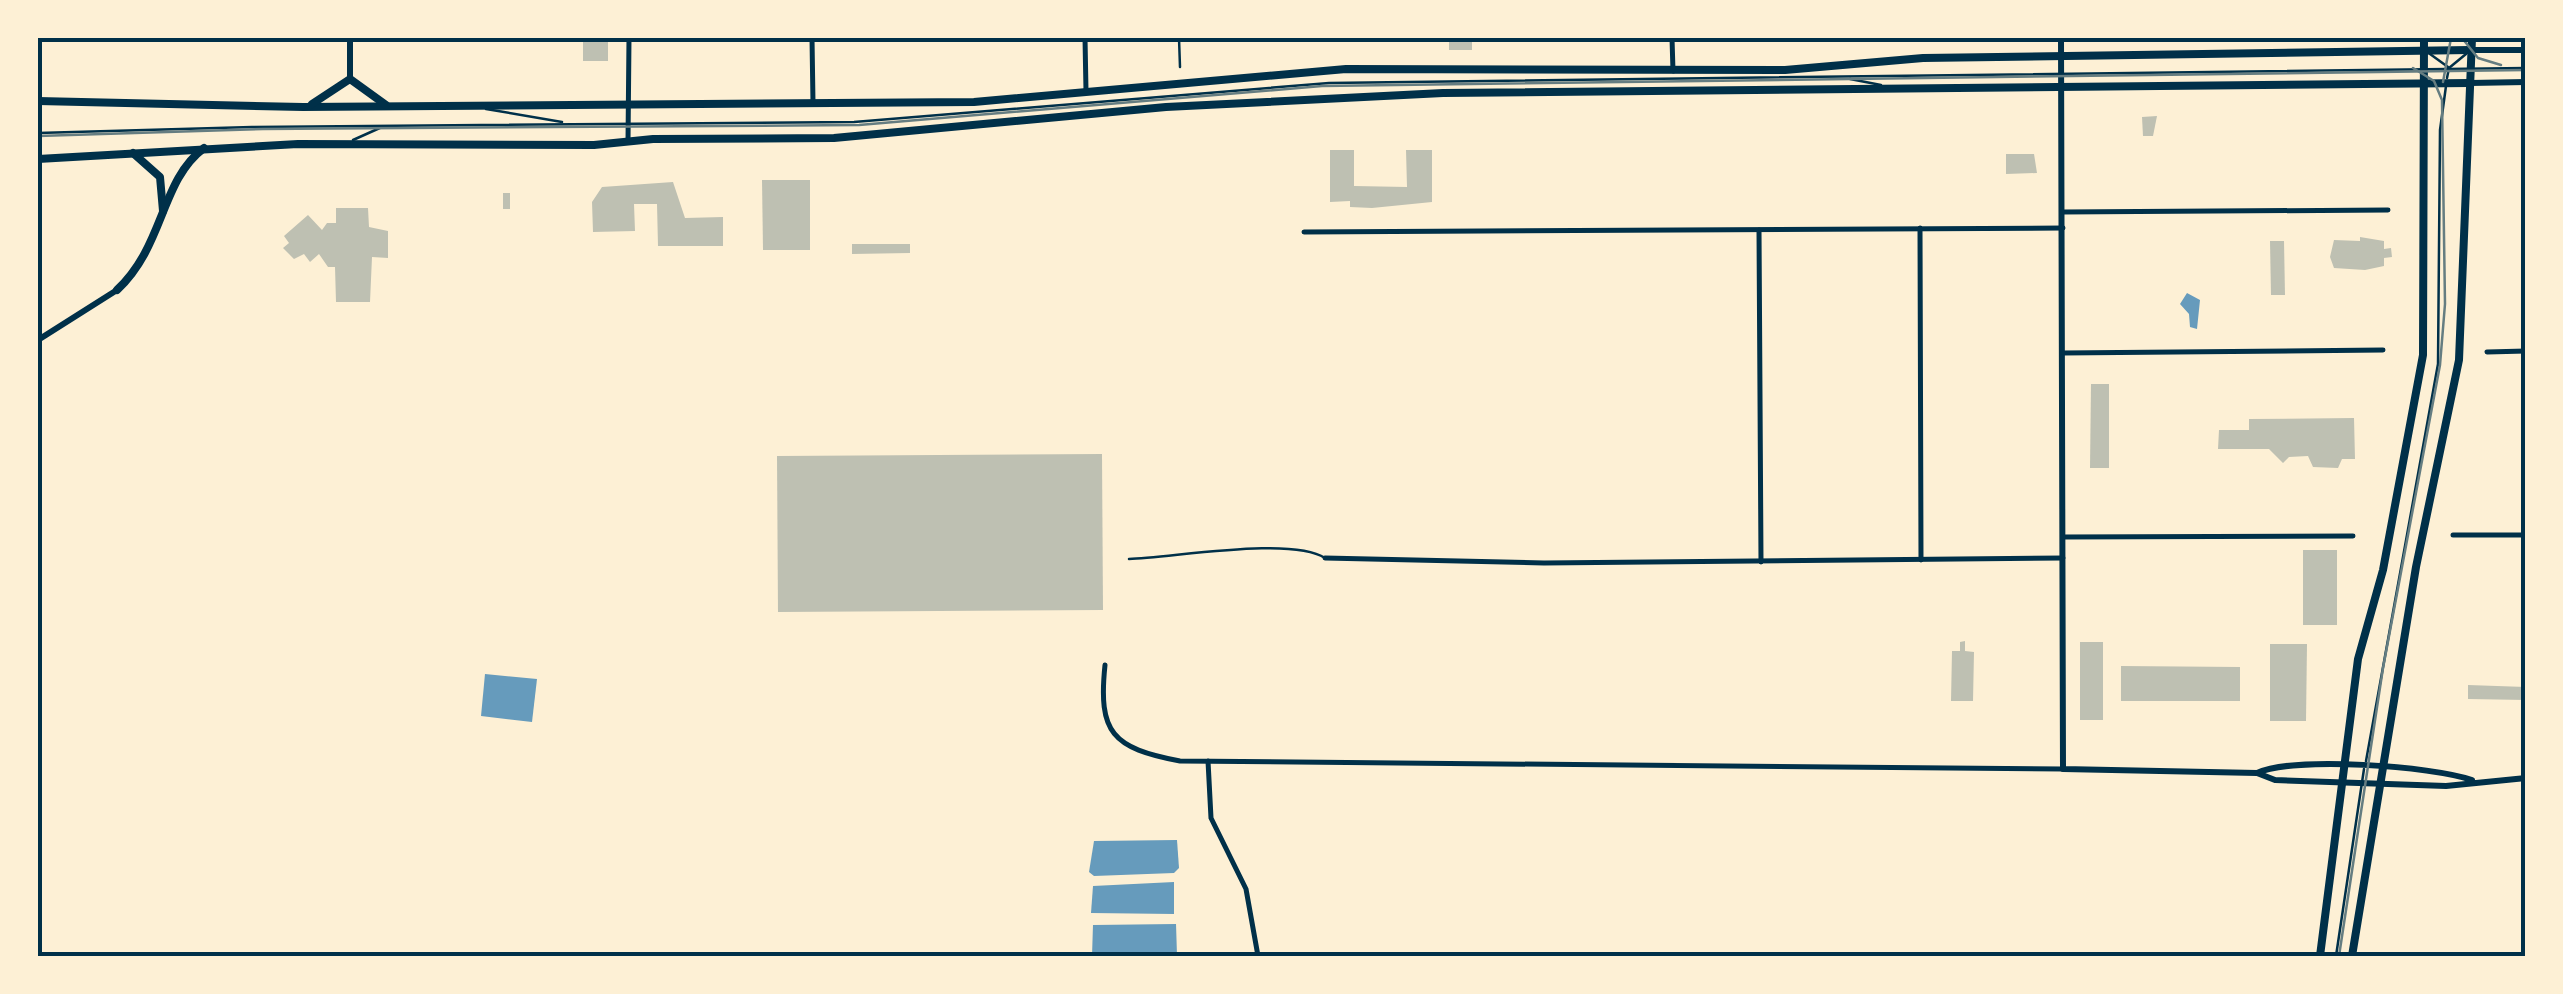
<svg xmlns="http://www.w3.org/2000/svg" width="2563" height="994" viewBox="0 0 2563 994" font-family="Montserrat,sans-serif">
  <style>
    .water { fill: #669bbc }
    .building { fill: #bec0b2 }
    .lines { fill: none; stroke-linecap: round; stroke-linejoin: round }
    .service { stroke: #003049; stroke-width: 2.5 }
    .minor { stroke: #003049; stroke-width: 5 }
    .tertiary { stroke: #003049; stroke-width: 6 }
    .secondary { stroke: #003049; stroke-width: 8 }
    .primary { stroke: #003049; stroke-width: 8 }
    .tram { stroke: #657d81; stroke-width: 2.5 }
    .neatline { fill: none; stroke: #003049; stroke-width: 4 }
  </style>
  <rect width="100%" height="100%" fill="#fdf0d5"/>
  <g class="water">
    <path d="M2187,293L2200,300L2197,329L2190,327L2189,314L2180,304Z"/>
    <path d="M485,674L537,679L532,722L481,716Z"/>
    <path d="M1177,840L1179,868L1174,873L1094,876L1089,872L1094,841Z"/>
    <path d="M1174,882V914L1091,913L1093,886Z"/>
    <path d="M1176,924L1177,956H1092L1093,925Z"/>
  </g>
  <g class="building">
    <rect x="583" y="38" width="25" height="23"/>
    <rect x="1449" y="38" width="23" height="12"/>
    <path d="M2157,116L2153,136H2143L2142,117Z"/>
    <path d="M1330,150H1354V186L1407,187L1406,150H1432V202L1372,208L1350,207V201L1330,202Z"/>
    <path d="M2006,154H2034L2037,173L2006,174Z"/>
    <path d="M762,180H810V250H763Z"/>
    <path d="M673,182L685,218L723,217V246H658L657,204H634L635,231L593,232L592,202L602,187Z"/>
    <rect x="503" y="193" width="7" height="16"/>
    <path d="M336,208H368L369,227L388,231V258L372,257L370,302H336L335,267H328L319,254L310,262L304,254L294,259L283,248L289,243L284,236L308,215L322,230L327,223H336Z"/>
    <path d="M2360,237L2384,241V249L2391,248L2392,257L2384,258V266L2365,270L2334,268L2330,257L2334,240L2360,241Z"/>
    <path d="M2270,241H2284L2285,295H2271Z"/>
    <path d="M852,244H910V253L852,254Z"/>
    <path d="M2091,384H2109V468H2090Z"/>
    <path d="M2354,418L2355,459H2342L2338,468L2313,467L2308,456L2289,457L2283,463L2269,449H2218L2219,430H2249V419Z"/>
    <path d="M1102,454L1103,610L778,612L777,456Z"/>
    <rect x="2303" y="550" width="34" height="75"/>
    <path d="M1965,641V651L1974,652L1973,701H1951L1952,651H1960V642Z"/>
    <rect x="2080" y="642" width="23" height="78"/>
    <path d="M2270,644H2307L2306,721H2270Z"/>
    <path d="M2121,666L2240,667V701H2121Z"/>
    <path d="M2468,685L2526,687V700L2468,699Z"/>
  </g>
  <g class="lines">
    <g class="service">
      <path d="M1179,38L1180,67"/>
      <path d="M2430,54L2448,67"/>
      <path d="M2447,78L2449,68L2466,54"/>
      <path d="M1850,79L1881,85"/>
      <path d="M486,109L562,122"/>
      <path d="M38,133L252,127L854,122L1329,83L2526,68"/>
      <path d="M353,140L382,127"/>
      <path d="M1129,559C1172,558 1291,536 1325,558"/>
      <path d="M2366,761L2438,364L2440,130L2446,86"/>
      <path d="M2336,956L2364,769"/>
    </g>
    <g class="minor">
      <path d="M812,38L813,103"/>
      <path d="M1085,38L1086,91"/>
      <path d="M1672,38L1673,71"/>
      <path d="M628,142L629,38"/>
      <path d="M2063,212L2388,210"/>
      <path d="M1920,228L1921,560"/>
      <path d="M1759,230L1761,562"/>
      <path d="M1304,232L2063,228"/>
      <path d="M2487,352L2526,351"/>
      <path d="M2063,353L2383,350"/>
      <path d="M2453,535H2526"/>
      <path d="M2063,537L2353,536"/>
      <path d="M1325,558L1544,563L2063,558"/>
      <path d="M1105,665C1098,733 1112,748 1180,761L2063,769"/>
      <path d="M1208,761L1211,818L1246,889L1258,956"/>
    </g>
    <g class="tertiary">
      <path d="M350,38V79"/>
      <path d="M2061,38L2063,769L2257,773C2295,756 2431,766 2472,780"/>
      <path d="M2470,50H2526"/>
      <path d="M2470,83L2526,82"/>
      <path d="M38,340L117,290"/>
      <path d="M2257,773L2275,780L2446,786L2526,778"/>
    </g>
    <g class="secondary">
      <path d="M38,101L303,107L974,102L1346,69L1785,70L1923,58L2470,50"/>
      <path d="M312,104L350,79L386,105"/>
      <path d="M133,153L160,177L163,211"/>
      <path d="M38,159L298,144L594,145L653,139L834,138L1166,107L1443,93L2470,83"/>
      <path d="M117,290C165,245 160,181 204,148"/>
    </g>
    <g class="primary">
      <path d="M2320,956L2358,659L2383,570L2423,355L2424,38"/>
      <path d="M2352,956L2416,567L2459,360L2472,38"/>
    </g>
    <g class="tram">
      <path d="M2462,38L2478,58L2501,65"/>
      <path d="M2443,82L2451,38"/>
      <path d="M38,136L263,129L859,125L1322,86L2526,70"/>
      <path d="M2339,956L2383,668L2440,365L2445,304L2442,100L2434,81L2413,68"/>
    </g>
  </g>
  <rect width="2563" height="994" fill="none" stroke="#fdf0d5" stroke-width="80"/>
  <rect x="40" y="40" width="2483" height="914" class="neatline"/>
</svg>
